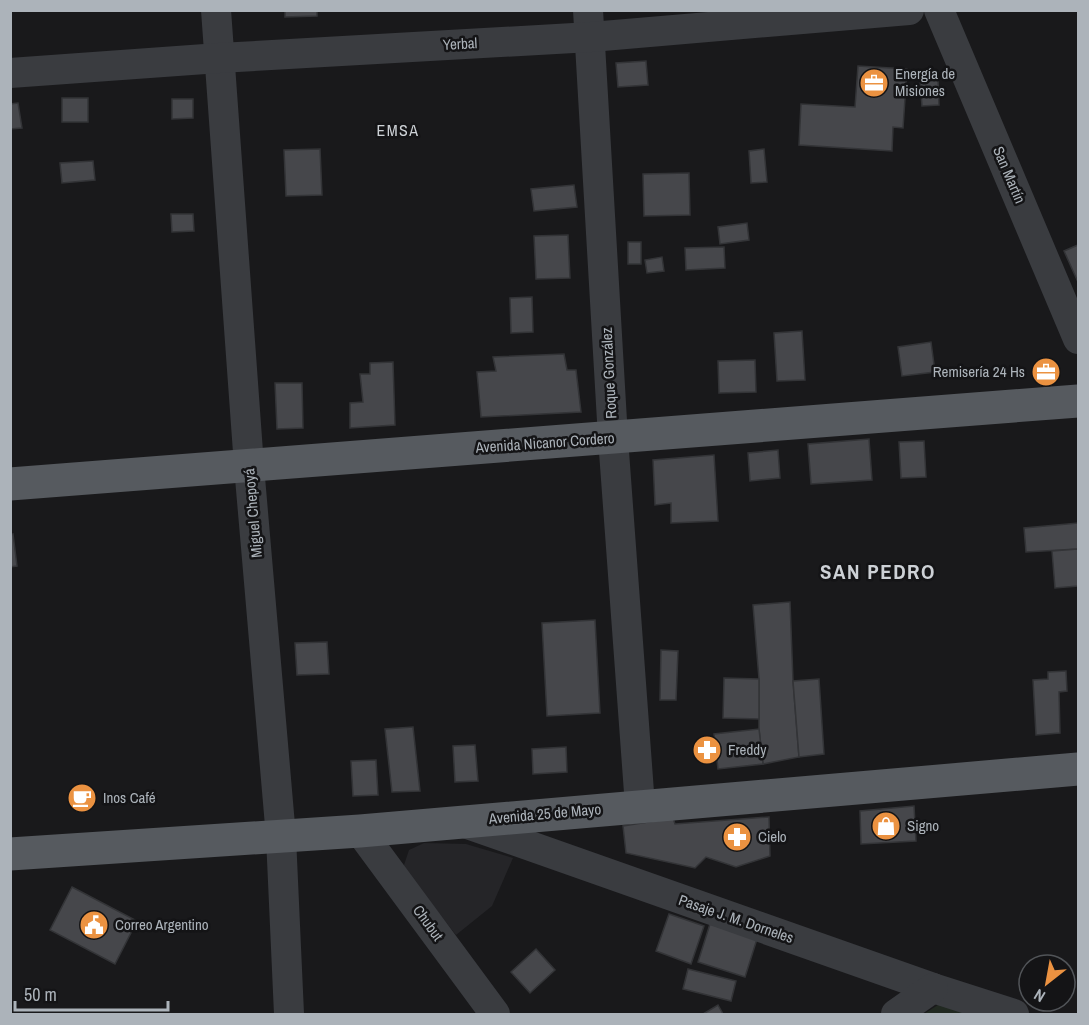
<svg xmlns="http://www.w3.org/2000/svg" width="1089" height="1025" viewBox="0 0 1089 1025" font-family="'Archivo Narrow',sans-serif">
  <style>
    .built { fill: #252528 }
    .green { fill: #212921 }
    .building { fill: #46474b; stroke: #333437; stroke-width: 1.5 }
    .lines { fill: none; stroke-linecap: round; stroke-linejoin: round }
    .minor { stroke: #3a3c40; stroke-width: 30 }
    .major { stroke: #565a5f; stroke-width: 33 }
    .labels { text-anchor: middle; stroke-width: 5; stroke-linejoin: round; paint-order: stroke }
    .street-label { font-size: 15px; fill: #acb3ba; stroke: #141416 }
    .poi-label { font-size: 15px; fill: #acb3ba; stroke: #141416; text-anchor: start }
    .neighbourhood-label { font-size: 16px; letter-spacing: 1.5px; fill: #cdd1d6; stroke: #141416 }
    .district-label { font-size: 21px; font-weight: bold; letter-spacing: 1.5px; fill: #cdd1d6; stroke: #141416 }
  </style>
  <rect width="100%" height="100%" fill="#19191b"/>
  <path class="built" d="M424,843L466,844L513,858L492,906L456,935L403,868L409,850Z"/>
  <path class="green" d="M941,1003L976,1014H924Z"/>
  <g class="building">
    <path d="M285,10H317V16L285,17Z"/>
    <path d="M646,61L648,85L618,87L616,63Z"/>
    <path d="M858,66L907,69L903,128L893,127L892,151L799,145L801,104L855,107Z"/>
    <path d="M938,80L939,105L922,106L920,81Z"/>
    <rect x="62" y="98" width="26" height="24"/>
    <path d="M172,99H193V118L172,119Z"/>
    <path d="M18,103L22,128L10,129V104Z"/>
    <path d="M320,149L322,195L286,196L284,150Z"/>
    <path d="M764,149L767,182L751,183L749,151Z"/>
    <path d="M93,161L95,180L62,183L60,163Z"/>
    <path d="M689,173L690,215L644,216L643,174Z"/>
    <path d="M574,185L577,207L534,211L531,189Z"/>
    <path d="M171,214H193L194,231L172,232Z"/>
    <path d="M747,223L749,240L720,244L718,227Z"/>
    <path d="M568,235L570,278L536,279L534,236Z"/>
    <rect x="628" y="242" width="13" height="22"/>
    <path d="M1078,245V282L1064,251Z"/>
    <path d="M724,247L725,268L686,270L685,248Z"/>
    <path d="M662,257L664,271L647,273L645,260Z"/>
    <path d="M532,297L533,332L511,333L510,298Z"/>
    <path d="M802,331L805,380L777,381L774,333Z"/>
    <path d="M931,342L935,372L902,376L898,347Z"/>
    <path d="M564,354L567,370H576L581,412L481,417L477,372L496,371L493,357Z"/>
    <path d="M755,360L756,392L719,393L718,361Z"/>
    <path d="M393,362L395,425L350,428V403L363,402L360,374H370V363Z"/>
    <path d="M275,383H302L303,428L277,429Z"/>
    <path d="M869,439L872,480L811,484L808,444Z"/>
    <path d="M924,441L926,477L901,478L899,442Z"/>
    <path d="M778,450L780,478L750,481L748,453Z"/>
    <path d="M714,455L718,521L671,523V503L655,505L653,460Z"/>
    <path d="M1078,523V549L1026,552L1024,528Z"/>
    <path d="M13,534L17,566L10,567V535Z"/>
    <path d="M1078,549V586L1055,588L1052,551Z"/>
    <path d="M790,602L793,681L799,757L763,764L759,729V679L753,605Z"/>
    <path d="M595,620L600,713L547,716L542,623Z"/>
    <path d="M327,642L329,674L297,675L295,643Z"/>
    <path d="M661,650L678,651L676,700H660Z"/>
    <path d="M1066,671L1067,691L1059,692L1060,733L1036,735L1033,680L1048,679V672Z"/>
    <path d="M724,678L759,679V719L723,718Z"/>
    <path d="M819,679L824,754L799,757L793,681Z"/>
    <path d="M413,727L420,791L392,792L385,729Z"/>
    <path d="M759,729L763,764L718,769L714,734Z"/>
    <path d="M475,745L478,781L455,782L453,746Z"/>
    <path d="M566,747L567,772L533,774L532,749Z"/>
    <path d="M376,760L378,795L353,796L351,761Z"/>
    <path d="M914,806L916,841L861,844L860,811Z"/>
    <path d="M769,817L770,856L736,867L706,857L695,868L626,853L623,826L673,818L675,824Z"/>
    <path d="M72,887L137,921L115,964L50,930Z"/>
    <path d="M669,914L704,926L691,964L656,951Z"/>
    <path d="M710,924L757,939L745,977L698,962Z"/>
    <path d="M536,949L555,970L530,993L511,972Z"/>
    <path d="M688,969L736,981L731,1001L683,989Z"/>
    <path d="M718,1005L723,1014H703Z"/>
  </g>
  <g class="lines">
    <g class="minor">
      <path d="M216,10L249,466L281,837L289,1014"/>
      <path d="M588,10L613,438L640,806"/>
      <path d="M939,10L1078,339"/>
      <path d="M10,73L219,58L591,37L909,10"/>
      <path d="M462,822L933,988L1014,1014"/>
      <path d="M360,831L495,1014"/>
      <path d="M896,1014L933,988"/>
    </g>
    <g class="major">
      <path d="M10,484L1078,401"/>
      <path d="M10,854L360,831L1078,769"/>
    </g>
  </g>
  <defs>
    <g id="office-disc" transform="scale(1.5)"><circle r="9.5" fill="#eb9241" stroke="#141416"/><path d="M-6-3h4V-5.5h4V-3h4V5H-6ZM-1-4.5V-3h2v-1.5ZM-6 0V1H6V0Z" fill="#fff"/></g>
    <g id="pharmacy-disc" transform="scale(1.5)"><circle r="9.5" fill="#eb9241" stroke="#141416"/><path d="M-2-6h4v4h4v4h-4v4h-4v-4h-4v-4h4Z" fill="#fff"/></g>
    <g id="cafe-disc" transform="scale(1.5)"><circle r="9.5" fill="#eb9241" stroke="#141416"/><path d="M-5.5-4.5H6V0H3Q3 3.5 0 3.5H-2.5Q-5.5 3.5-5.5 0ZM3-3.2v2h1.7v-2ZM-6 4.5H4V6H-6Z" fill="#fff"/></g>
    <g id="shop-disc" transform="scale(1.5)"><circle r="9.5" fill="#eb9241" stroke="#141416"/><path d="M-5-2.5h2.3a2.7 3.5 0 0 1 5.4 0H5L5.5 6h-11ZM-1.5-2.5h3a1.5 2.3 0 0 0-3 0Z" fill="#fff"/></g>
    <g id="civic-disc" transform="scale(1.5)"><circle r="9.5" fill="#eb9241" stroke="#141416"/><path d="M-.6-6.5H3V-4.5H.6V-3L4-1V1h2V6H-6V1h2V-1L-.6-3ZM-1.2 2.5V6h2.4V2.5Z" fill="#fff"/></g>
  </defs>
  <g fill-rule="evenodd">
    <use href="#office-disc" x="874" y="83"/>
    <use href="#office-disc" x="1046" y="372"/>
    <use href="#pharmacy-disc" x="707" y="750"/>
    <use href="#cafe-disc" x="82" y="798"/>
    <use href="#shop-disc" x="886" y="826"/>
    <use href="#pharmacy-disc" x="737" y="837"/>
    <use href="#civic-disc" x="94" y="925"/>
  </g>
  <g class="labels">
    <g class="street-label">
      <text transform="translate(460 44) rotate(-3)" y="5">Yerbal</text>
      <text transform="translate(1009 175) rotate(67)" y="5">San Martín</text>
      <text transform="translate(609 373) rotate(-93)" y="5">Roque González</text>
      <text transform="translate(545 443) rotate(-4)" y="5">Avenida Nicanor Cordero</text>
      <text transform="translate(253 513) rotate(-95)" y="5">Miguel Chepoyá</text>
      <text transform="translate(545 814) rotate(-5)" y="5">Avenida 25 de Mayo</text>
      <text transform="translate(736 919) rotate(19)" y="5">Pasaje J. M. Dorneles</text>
      <text transform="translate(428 923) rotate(54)" y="5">Chubut</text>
    </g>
    <g class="poi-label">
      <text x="895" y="79">Energía de<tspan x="895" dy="17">Misiones</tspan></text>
      <text x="1025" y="377" text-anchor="end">Remisería 24 Hs</text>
      <text x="728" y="755">Freddy</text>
      <text x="103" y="803">Inos Café</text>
      <text x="907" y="831">Signo</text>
      <text x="758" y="842">Cielo</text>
      <text x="115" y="930">Correo Argentino</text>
    </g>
    <g class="neighbourhood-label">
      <text x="398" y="136">EMSA</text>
    </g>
    <g class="district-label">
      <text x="878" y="579">SAN PEDRO</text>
    </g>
  </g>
  <rect width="1089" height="1025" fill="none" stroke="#acb3ba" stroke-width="24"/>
  <g transform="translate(1047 983) rotate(211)"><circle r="28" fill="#141416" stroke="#515458" stroke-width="1.5"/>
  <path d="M0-4.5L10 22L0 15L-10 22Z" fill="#eb9241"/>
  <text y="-9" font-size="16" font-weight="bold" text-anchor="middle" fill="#acb3ba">N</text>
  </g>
  <path d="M15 1001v9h153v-9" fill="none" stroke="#acb3ba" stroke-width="3"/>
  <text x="24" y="1001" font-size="18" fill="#acb3ba" stroke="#141416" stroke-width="4.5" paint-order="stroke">50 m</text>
</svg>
